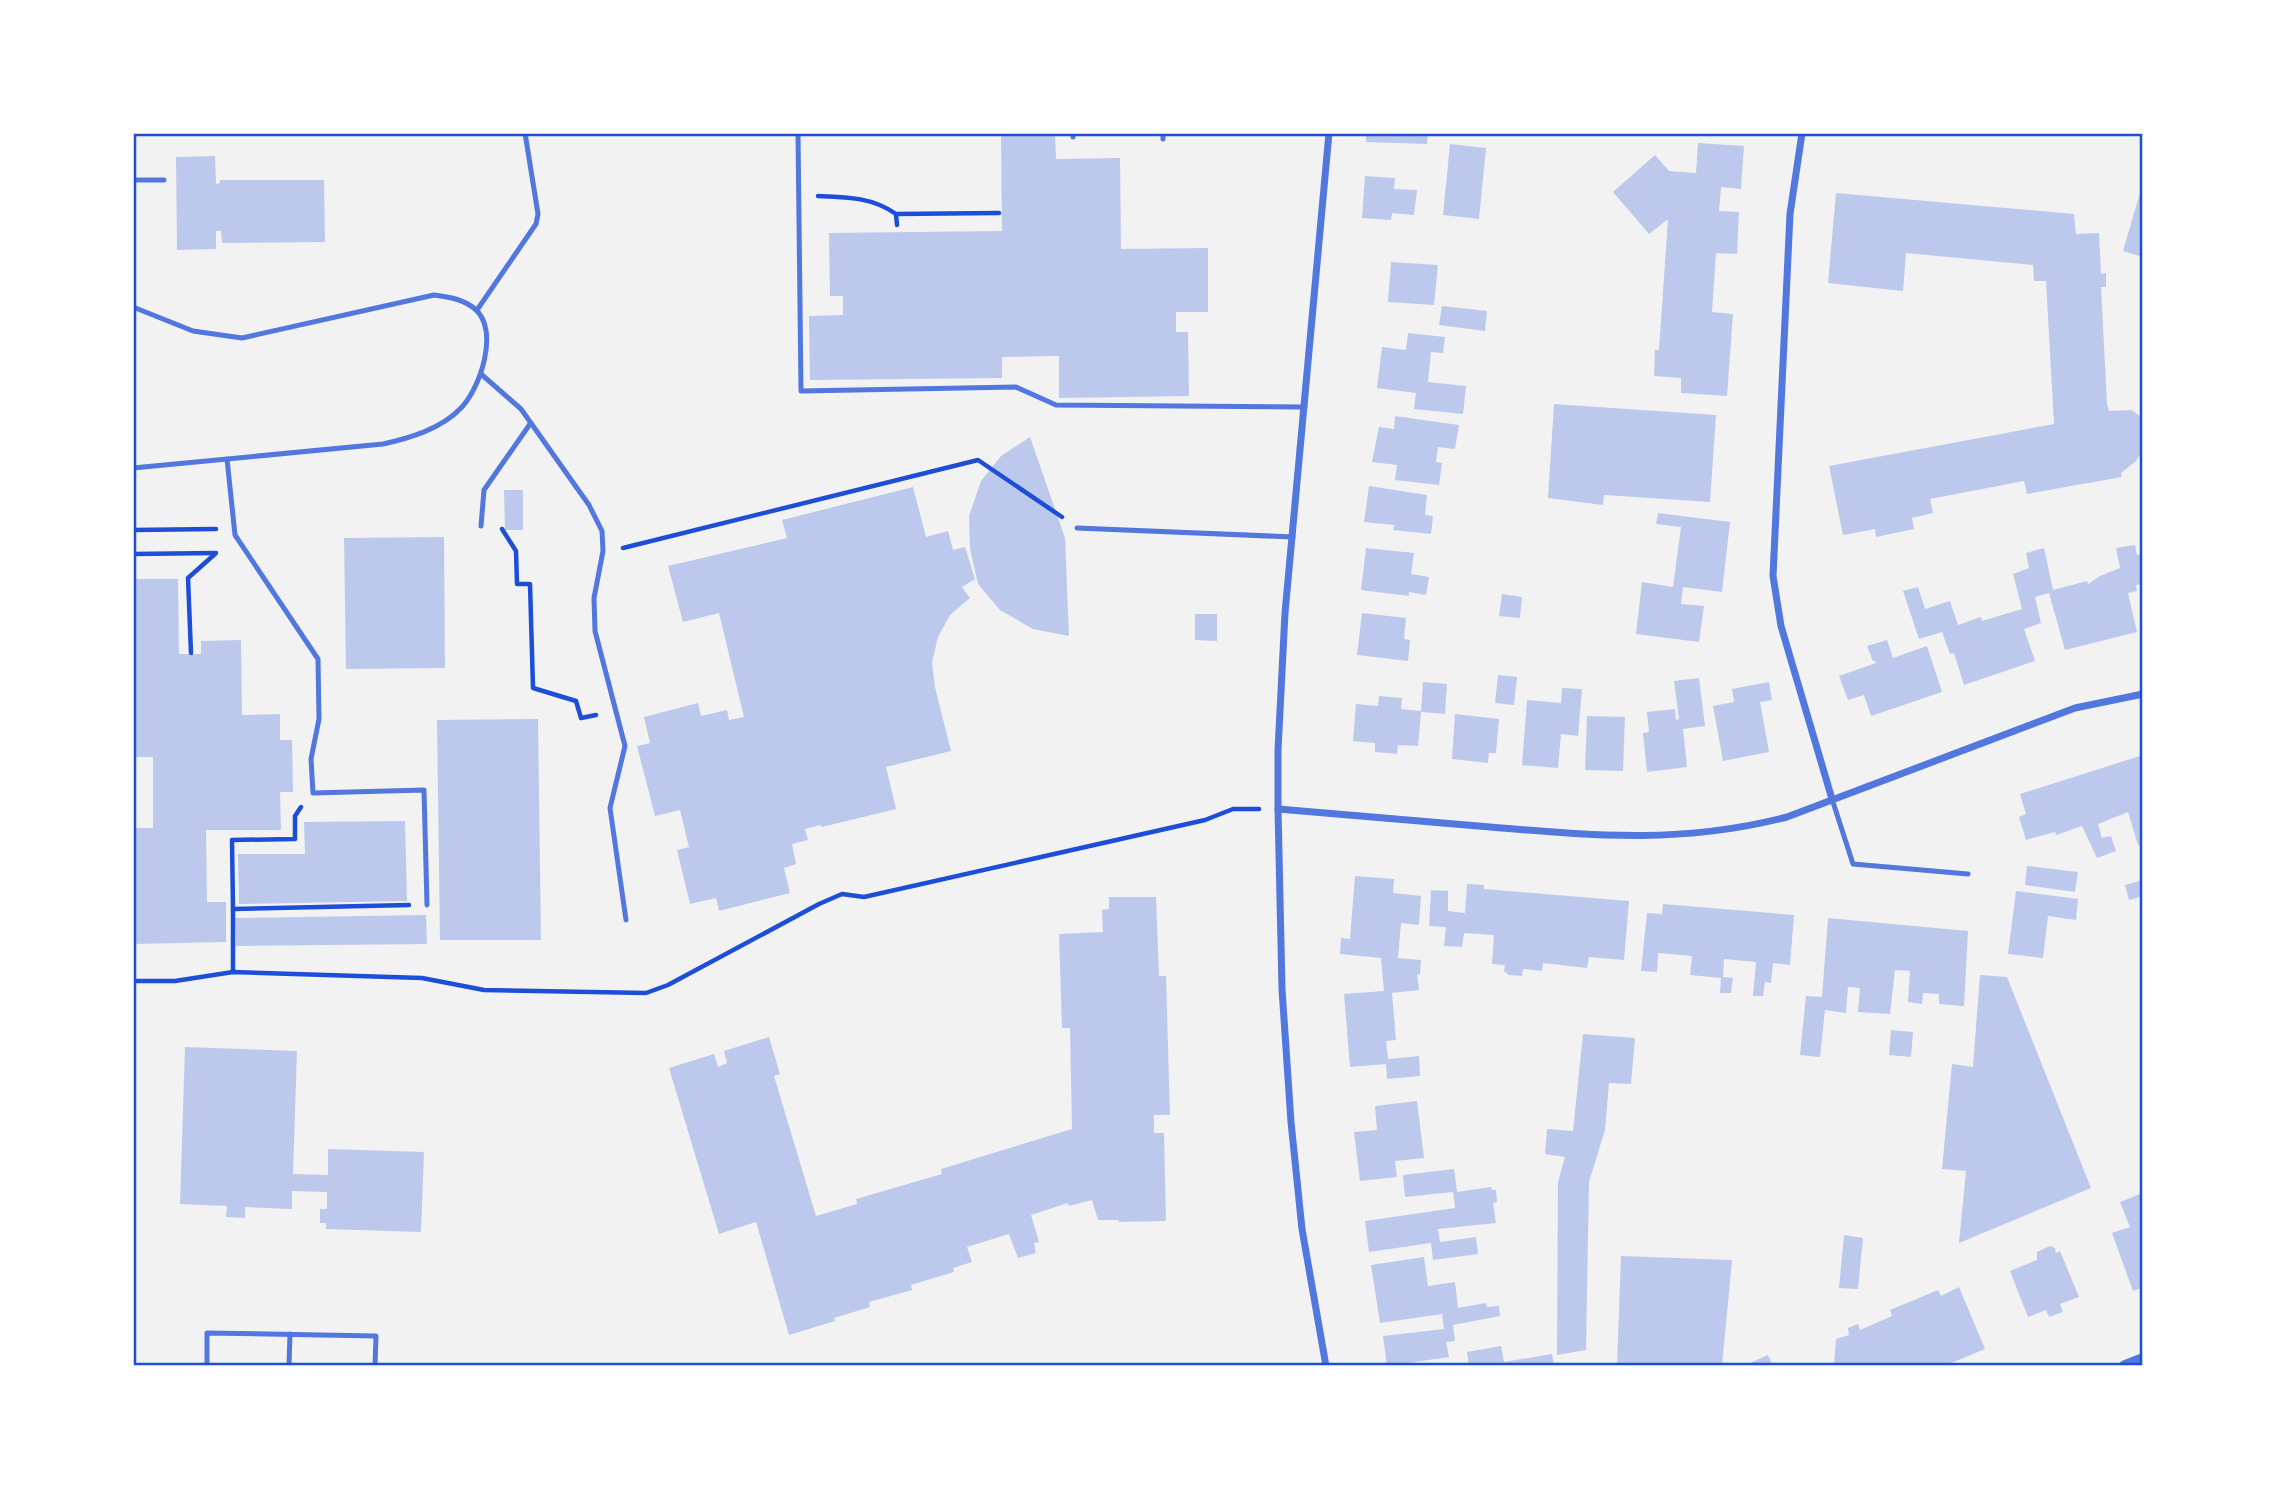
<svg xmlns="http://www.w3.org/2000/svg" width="2276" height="1499" viewBox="0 0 2276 1499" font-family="'DM Sans',sans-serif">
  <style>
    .building { fill: #bdc9ec }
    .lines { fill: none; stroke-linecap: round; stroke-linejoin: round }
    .path { stroke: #1d4ed8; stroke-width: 4.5 }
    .service { stroke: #5277de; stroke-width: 5 }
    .minor { stroke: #5277de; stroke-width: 7 }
    .tertiary { stroke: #5277de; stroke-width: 12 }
    .neatline { fill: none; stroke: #1d4ed8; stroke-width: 2.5 }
  </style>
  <rect width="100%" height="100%" fill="#f2f2f2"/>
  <g class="building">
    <path d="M1001,133H1055L1056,159L1120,158L1121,249L1208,248V312H1176V332H1188L1189,396L1059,398V356L1002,357V378L810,380L809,316L843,315V296H830L829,233L1002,231Z"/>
    <path d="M1366,133H1428L1427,144L1366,142Z"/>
    <path d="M1698,143L1744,146L1741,189L1721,187L1719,211L1739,212L1737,254L1716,253L1712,312L1733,314L1727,396L1681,393V378L1654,376L1655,350H1659L1668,219L1649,234L1613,192L1655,155L1669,171L1696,173Z"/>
    <path d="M1450,144L1486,148L1479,219L1443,215Z"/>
    <path d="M215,156L216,184L220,183V180H324L325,242L222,243L221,231H216V249L177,250L176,157Z"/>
    <path d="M1365,176L1395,178L1394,189L1417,190L1414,215L1392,213L1391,220L1362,218Z"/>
    <path d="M2142,186H2143V257L2123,251Z"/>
    <path d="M1836,193L2074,214L2076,234L2099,233L2101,274L2106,273V287H2101L2107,404L2109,411L2131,410L2143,418V450L2136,461L2121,473L2122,477L2027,494L2024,481L1930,499L1933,513L1912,518L1914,529L1876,537L1875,529L1843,535L1829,466L2054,424L2046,281H2034L2033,265L1906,253L1903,291L1828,283Z"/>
    <path d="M1391,262L1438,265L1434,305L1388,302Z"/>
    <path d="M1442,306L1487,311L1485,331L1439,325Z"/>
    <path d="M1408,333L1445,337L1443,353L1431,352L1428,382L1466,386L1463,414L1414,409L1416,393L1377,388L1382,347L1406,350Z"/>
    <path d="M1554,404L1716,415L1710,502L1604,495L1603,505L1548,498Z"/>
    <path d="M1395,416L1459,425L1455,449L1438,447L1436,462L1442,463L1439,485L1395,480L1397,465L1372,462L1379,427L1394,429Z"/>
    <path d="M1030,437L1065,538L1069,636L1033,629L1000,610L978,584L970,549L969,516L981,481L1001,456Z"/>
    <path d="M1369,486L1427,495L1425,515L1433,516L1431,534L1393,530L1394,525L1364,522Z"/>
    <path d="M913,487L926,537L948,531L953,550L965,547L975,579L962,587L970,598L950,615L938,637L932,662L935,687L951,751L886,767L896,809L822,827L820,825L805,829L808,840L792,844L796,864L784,868L790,893L719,911L716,898L690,904L677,850L689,847L680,810L655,816L637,746L650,743L644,717L698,703L701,716L727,710L729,720L744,717L719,613L683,622L668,566L787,538L782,520Z"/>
    <path d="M504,490H523V530H505Z"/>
    <path d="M1658,513L1730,522L1722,592L1683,587L1681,604L1704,606L1699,642L1636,634L1642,582L1673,587L1681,527L1656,524Z"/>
    <path d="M444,537L445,668L346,669L344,538Z"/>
    <path d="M2135,545L2137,555L2143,554V584L2136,585L2137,591L2128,593L2137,632L2065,650L2049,593L2035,597L2041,623L2024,629L2035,661L1964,685L1954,653L1950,654L1942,632L1919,639L1903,591L1918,587L1925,609L1950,601L1958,625L1981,617L1982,621L2022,609L2013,574L2029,568L2026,553L2044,548L2053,590L2087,581L2088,584L2100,576L2120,568L2116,548Z"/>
    <path d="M1366,548L1414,553L1411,574L1429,577L1426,595L1409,592V596L1361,590Z"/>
    <path d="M133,579H178L179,654H201V641L241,640L242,715L280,714V740H292L293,792H280L281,830H206L207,902H226V942L133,944V828H153V757H133Z"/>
    <path d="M1502,594L1522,597L1520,618L1499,616Z"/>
    <path d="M1362,613L1406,618L1404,639L1410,640L1408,661L1357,655Z"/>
    <path d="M1195,614H1217V641L1195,640Z"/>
    <path d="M1887,640L1893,658L1927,646L1942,692L1871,716L1864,695L1848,700L1839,676L1876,663L1875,661H1873L1867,646Z"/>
    <path d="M1498,675L1517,677L1514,705L1495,703Z"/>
    <path d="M1699,678L1705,726L1683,729L1687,767L1647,772L1643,733L1649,732L1647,712L1675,709L1676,720L1679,719L1674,681Z"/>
    <path d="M1423,682L1447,684L1445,714L1421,712L1418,746L1398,745L1397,754L1375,752V743L1353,741L1356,704L1378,706L1379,696L1402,698L1401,709L1421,711Z"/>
    <path d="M1769,682L1772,700L1760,702L1769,752L1723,761L1713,706L1734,702L1732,689Z"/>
    <path d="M1562,688L1582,689L1578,736L1561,734L1558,768L1522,765L1527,700L1561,703Z"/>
    <path d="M1455,714L1499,719L1496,753H1489L1488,763L1452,759Z"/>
    <path d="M1587,716L1625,717L1623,771L1585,770Z"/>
    <path d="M538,719L541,940H440L437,720Z"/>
    <path d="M2143,755V844L2138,845L2128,812L2098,824L2102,838L2111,836L2116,851L2097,858L2082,826L2056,835L2055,832L2026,840L2019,817L2026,814L2020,794Z"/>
    <path d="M405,821L407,901L239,904L238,854H305L304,822Z"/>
    <path d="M2027,866L2078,872L2075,892L2025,885Z"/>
    <path d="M1355,876L1394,879L1393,893L1421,896L1419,925L1401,923L1398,958L1421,960L1420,975L1417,974L1419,990L1392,993L1396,1040L1386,1041L1388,1059L1419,1056L1420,1076L1387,1079L1386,1064L1350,1067L1344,994L1384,991L1381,958L1340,954L1341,938L1350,939Z"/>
    <path d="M2143,880V896L2129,900L2125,885Z"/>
    <path d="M1467,884L1484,885V889L1629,901L1624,960L1589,957L1587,968L1543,963L1542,971L1523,969L1522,976L1509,975L1504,971L1505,965L1492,964L1494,935L1464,933L1462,947L1444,946L1446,927L1429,926L1431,890L1448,891V911L1465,913Z"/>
    <path d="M2016,891L2078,899L2076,920L2048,916L2043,958L2008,954Z"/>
    <path d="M1109,897H1156L1159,976H1166L1170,1115H1154V1133H1164L1166,1221L1119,1222V1220H1098L1092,1200L1069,1206L1068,1203L1031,1215L1039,1242L1034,1243L1036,1253L1018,1258L1009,1234L967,1247L972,1262L953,1268L954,1272L911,1285L912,1290L869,1302L870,1307L834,1318L835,1321L789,1335L756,1222L719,1234L669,1068L714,1054L718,1067L727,1063L724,1051L769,1037L780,1074L774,1076L816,1216L857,1204L856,1199L942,1174L941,1169L1072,1129L1070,1028H1062L1059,934L1103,932L1102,910L1109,909Z"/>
    <path d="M1663,904L1794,915L1790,965L1773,963L1771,983L1765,982L1763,996H1753L1756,962L1724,959L1723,977L1733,978L1731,993H1720L1721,978L1690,975L1692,956L1658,953L1657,972L1641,971L1647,913L1662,914Z"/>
    <path d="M426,915L427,944L236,946L235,918Z"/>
    <path d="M1828,918L1968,931L1964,1006L1939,1004V994L1923,993L1922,1004L1908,1002L1910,971L1895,970L1890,1014L1858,1012L1860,988L1848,987L1846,1013L1825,1010L1820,1057L1800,1055L1806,996L1822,997Z"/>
    <path d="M1980,975L2007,977L2091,1188L1959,1243L1966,1171L1942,1169L1952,1064L1973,1067Z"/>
    <path d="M1891,1030L1913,1032L1911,1057L1889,1055Z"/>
    <path d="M1583,1034L1635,1038L1631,1084L1609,1083L1605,1130L1589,1182L1586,1350L1557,1355L1558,1182L1565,1157L1545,1154L1547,1129L1573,1131Z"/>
    <path d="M185,1047L297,1051L293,1174L328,1175V1149L424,1152L421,1232L326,1229V1223H320V1209H327V1192L292,1191V1209L245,1207V1218L226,1217L227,1206L180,1204Z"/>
    <path d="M1417,1101L1424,1158L1395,1161L1397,1177L1360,1181L1354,1132L1377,1130L1375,1106Z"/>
    <path d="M1454,1169L1457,1192L1491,1187L1492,1190H1496L1497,1202L1493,1203L1496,1223L1438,1229L1440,1242L1476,1237L1478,1254L1433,1260L1431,1243L1369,1252L1365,1221L1455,1208L1453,1192L1405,1197L1403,1175Z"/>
    <path d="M2143,1193V1287L2133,1291L2112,1233L2130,1227L2120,1202Z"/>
    <path d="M1844,1235L1863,1238L1858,1289L1839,1288Z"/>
    <path d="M2050,1246L2055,1248L2056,1253L2060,1251L2079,1297L2060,1304L2063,1312L2049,1317L2046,1310L2028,1317L2010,1271L2037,1260V1252Z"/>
    <path d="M1621,1256L1732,1260L1722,1366H1617Z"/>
    <path d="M1424,1257L1428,1286L1455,1282L1458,1308L1486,1303L1487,1307L1499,1306L1500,1316L1453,1325L1455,1341L1446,1342L1449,1357L1387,1366L1383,1336L1444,1329L1442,1314L1380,1323L1371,1265Z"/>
    <path d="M1959,1287L1985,1349L1944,1366H1834L1836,1339L1849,1335L1848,1328L1858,1324L1860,1330L1892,1316L1890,1310L1938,1290L1941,1296Z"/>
    <path d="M1501,1346L1504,1362L1552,1354L1554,1366H1469L1467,1352Z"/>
    <path d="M1768,1355L1773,1366H1753L1752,1362Z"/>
  </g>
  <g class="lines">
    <g class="path">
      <path d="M818,196C846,197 872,197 896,214L999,213"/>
      <path d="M896,214L897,225"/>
      <path d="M502,529L516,551L517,584H530L533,688L576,701L581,718L596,715"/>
      <path d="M133,530L216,529"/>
      <path d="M623,548L978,460L1062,517"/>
      <path d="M133,554L216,553"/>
      <path d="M191,653L188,578L215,554"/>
      <path d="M233,909L232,840L295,839V816L301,807"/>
      <path d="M233,972V909L409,905"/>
      <path d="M133,981H175L233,972L422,978L484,990L646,993L668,985L819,904L842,894L864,897L1205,820L1233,809H1259"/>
    </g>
    <g class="service">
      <path d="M798,133L801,391L1016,387L1056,405L1305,407"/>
      <path d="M1073,133V137"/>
      <path d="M1163,133V139"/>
      <path d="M133,180H164"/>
      <path d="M133,307L193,331L242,338L434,295C449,297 463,299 475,309C500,330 480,389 461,408C441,429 410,438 383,444L133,468"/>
      <path d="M477,310L536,224L538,214L525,133"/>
      <path d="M481,374L521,409L589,505L602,531L603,551L594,598L595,631L625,746L610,808L626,920"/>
      <path d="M227,459L235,535L318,659L319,719L311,759L313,793L424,790L427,905"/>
      <path d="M481,526L484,490L530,424"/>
      <path d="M1077,528L1293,537"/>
      <path d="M1832,799L1853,864L1968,874"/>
      <path d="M207,1366V1333L376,1336L375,1366"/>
      <path d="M289,1366L290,1334"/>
    </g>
    <g class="minor">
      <path d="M1802,133L1790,214L1773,576L1781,626L1832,799"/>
      <path d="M1278,809C1349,815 1419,821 1490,827C1596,836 1683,844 1787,817L2075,708L2143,694"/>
      <path d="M1326,1366L1302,1229L1291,1122L1282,989L1278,809V750L1285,613L1329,133"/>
    </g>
    <path class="tertiary" d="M2125,1366L2143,1359"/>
  </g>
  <rect width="2276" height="1499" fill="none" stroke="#ffffff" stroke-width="270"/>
  <rect x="135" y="135" width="2006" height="1229" class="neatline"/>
</svg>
